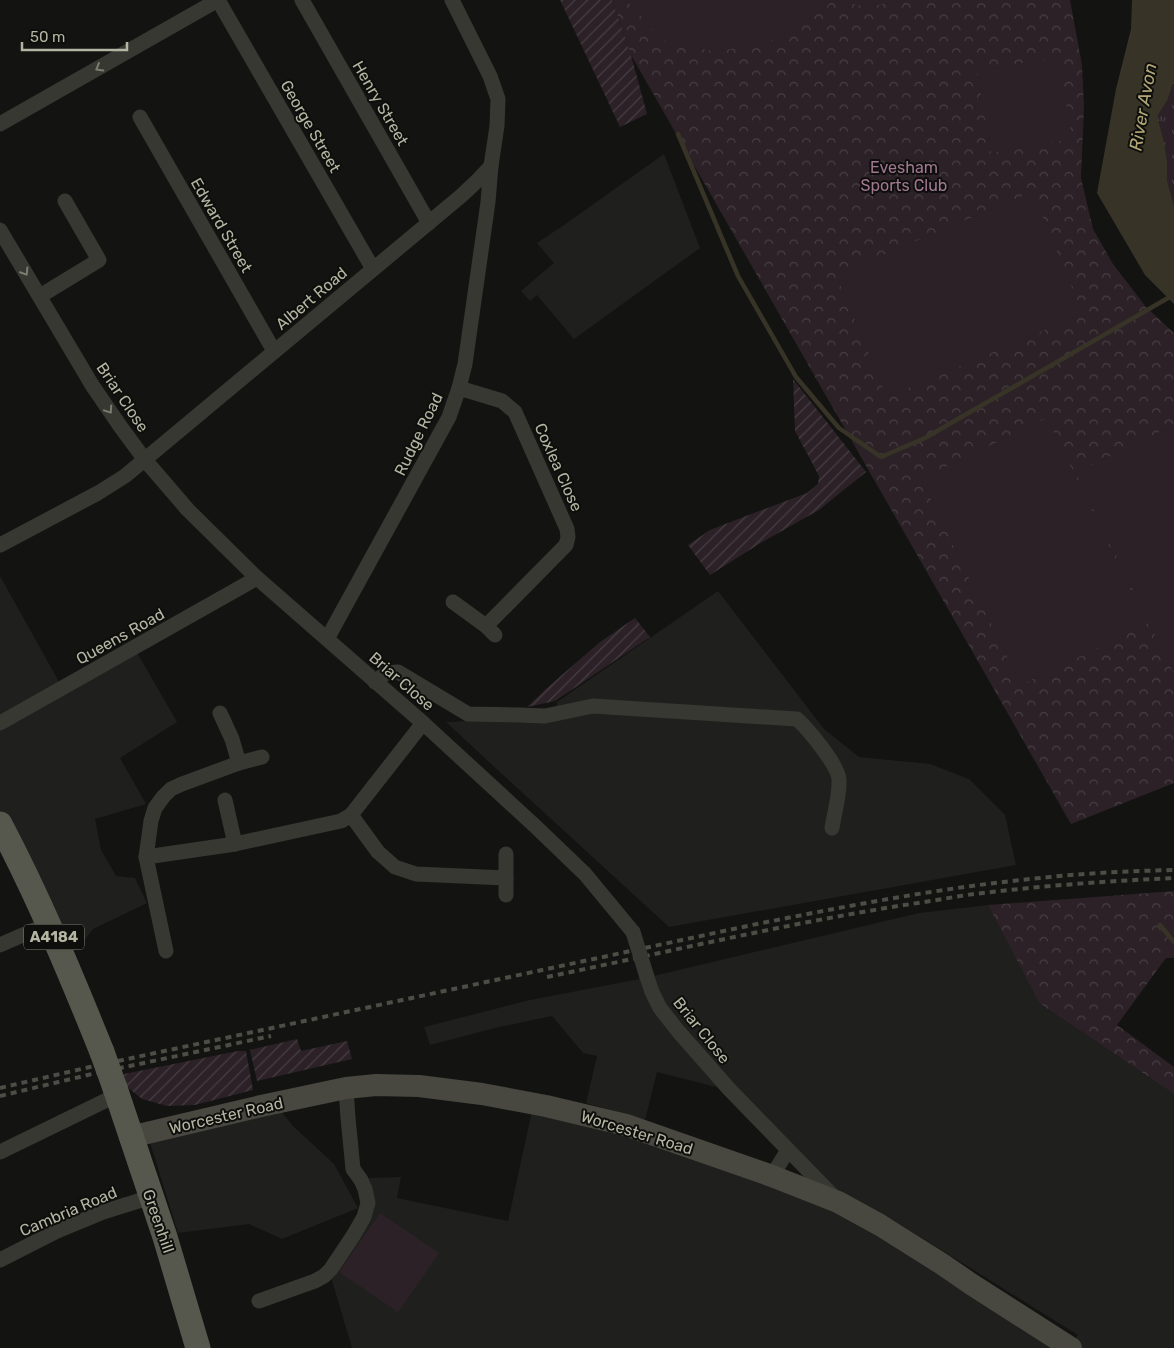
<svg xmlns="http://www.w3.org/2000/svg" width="1174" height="1348" viewBox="0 0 1174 1348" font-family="Rubik,sans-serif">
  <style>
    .built { fill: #1f201d }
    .grass { fill: url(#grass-tufts) }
    .forest { fill: url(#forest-crowns) }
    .garden { fill: url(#garden-furrows) }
    .pitch { fill: #2b2127 }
    .water { fill: #373427 }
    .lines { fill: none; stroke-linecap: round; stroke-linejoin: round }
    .stream { stroke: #373427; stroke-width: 4.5 }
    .street { stroke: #373832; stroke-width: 15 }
    .secondary { stroke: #484840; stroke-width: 22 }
    .primary { stroke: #56584e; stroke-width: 25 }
    .rail { stroke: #4d4d45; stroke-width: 4; stroke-dasharray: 6 5; stroke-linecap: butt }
    .street-bridge { stroke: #373832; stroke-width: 15 }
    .primary-bridge { stroke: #56584e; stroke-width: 25 }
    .oneway { stroke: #7c7d70 }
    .labels { text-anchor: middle; stroke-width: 4; stroke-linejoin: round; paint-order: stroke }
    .shield { fill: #0e0e0c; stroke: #828375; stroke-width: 1 }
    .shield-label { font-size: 15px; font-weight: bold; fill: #b4b5a2 }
    .street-label { font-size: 16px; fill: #b4b5a2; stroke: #0e0e0c }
    .park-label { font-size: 16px; fill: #a17791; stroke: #0e0e0c }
    .water-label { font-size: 18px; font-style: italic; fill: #b3a676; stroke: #0e0e0c }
  </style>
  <defs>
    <pattern id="grass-tufts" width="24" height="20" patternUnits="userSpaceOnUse" patternTransform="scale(1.25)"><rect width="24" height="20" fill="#2b2127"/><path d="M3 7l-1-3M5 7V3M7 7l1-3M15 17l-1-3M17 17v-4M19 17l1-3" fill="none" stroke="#473f43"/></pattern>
    <pattern id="forest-crowns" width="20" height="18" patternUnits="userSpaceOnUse" patternTransform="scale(1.25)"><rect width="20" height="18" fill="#2b2127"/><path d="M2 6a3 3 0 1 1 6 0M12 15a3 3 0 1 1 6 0" fill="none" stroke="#473f43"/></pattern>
    <pattern id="garden-furrows" width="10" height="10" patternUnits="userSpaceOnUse" patternTransform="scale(1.25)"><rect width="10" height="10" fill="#2b2127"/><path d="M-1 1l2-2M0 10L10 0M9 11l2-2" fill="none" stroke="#473f43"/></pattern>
  </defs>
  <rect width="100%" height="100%" fill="#131311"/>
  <g class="built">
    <path d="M664,154L700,248L574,339L537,295L530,301L521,291L554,263L537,243L564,225Z"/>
    <path d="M0,576L63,689L135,649L177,722L120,758L146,804L95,819L101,850L116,876L135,878L147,903L93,929L79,947L46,923L0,833Z"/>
    <path d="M718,591L824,729L859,757L930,764L969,779L1005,815L1016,865L669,927L489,762L446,722L556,717L557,702Z"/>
    <path d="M988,905L1039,1003L1174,1094V1348H1069L1078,1335L898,1223L802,1171L728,1090L657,1072L645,1120L586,1103L597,1056L583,1053L552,1016L499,1027L430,1045L424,1027L530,1000L645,978L919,913Z"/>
    <path d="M276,1105L293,1126L334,1164L358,1208L282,1239L249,1224L178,1233L148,1136Z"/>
    <path d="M533,1107L825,1200L1066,1348H352L331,1277L374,1196L369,1178L401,1177L397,1198L508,1221Z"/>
  </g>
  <path class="grass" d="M1174,80V206L1167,180V161L1157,117L1168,99Z"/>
  <g class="forest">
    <path d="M612,0H1070L1082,65L1084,107L1081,178L1093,229L1113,264L1146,307L1174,333V783L1071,824L631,55Z"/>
    <path d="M1174,891V958H1166L1117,1025L1174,1067V1094L1039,1003L988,905Z"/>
  </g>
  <g class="garden">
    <path d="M560,0H612L631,55L647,114L620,127Z"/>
    <path d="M793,379L866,472L819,510L759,544L710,575L688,545L710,530L751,514L807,493L818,484L819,476L795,431Z"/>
    <path d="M635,618L650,637L555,701L527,707L547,688L600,642Z"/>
    <path d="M297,1039L301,1051L347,1041L352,1059L257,1081L250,1050Z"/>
    <path d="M238,1051H246L253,1090L195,1105L167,1106L142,1099L126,1086L124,1074Z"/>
  </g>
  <g class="pitch">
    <path d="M626,0H831L827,7L774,40L716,52L662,40Z"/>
    <path d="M833,0H905L868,7Z"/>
    <path d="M1058,57L1072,139L991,153L977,71Z"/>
    <path d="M1032,192L1083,314L887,397L836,275Z"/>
    <path d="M1047,418L1147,624L1021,685L921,479Z"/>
    <path d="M1174,425V674L1076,473Z"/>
    <path d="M380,1213L439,1253L398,1312L339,1272Z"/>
  </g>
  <path class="water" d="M1132,0H1174V80L1168,99L1157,117L1163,138L1167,161V180L1174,206V304L1145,275L1097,193L1116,89L1131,29Z"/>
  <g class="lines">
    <g class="stream">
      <path d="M678,134L738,276L796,377L839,428L881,457L925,438L1168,298"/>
      <path d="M1160,925L1174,942"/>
    </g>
    <g class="street">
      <path d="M218,0L373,269"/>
      <path d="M302,0L429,223"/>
      <path d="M140,117L274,351"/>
      <path d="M0,124L218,0"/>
      <path d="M0,230L92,385L120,426L145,460L188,510L257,578L423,723L535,826L585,874L633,932"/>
      <path d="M40,296L99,260L65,201"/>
      <path d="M459,388L502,401L515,412L567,529L568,537L566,545L486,626"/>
      <path d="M0,545L98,493L125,476L461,196L477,181L491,166L497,126L498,99L490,76L452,0"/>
      <path d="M453,602L486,626L495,635"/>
      <path d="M327,639L449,417L459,388L465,364L488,202L491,166"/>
      <path d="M375,682L386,673L398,672L468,714L520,715L545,716L593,706L797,719C808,729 839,766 839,780C840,794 834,814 832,828"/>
      <path d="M220,713L232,739L239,763"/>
      <path d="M0,723L257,578"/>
      <path d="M225,800L235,844"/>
      <path d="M351,815L378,852L395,867L416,874L506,878"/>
      <path d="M146,857L235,844L341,821L351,815L423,723"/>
      <path d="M506,895V854"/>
      <path d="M0,945L48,924"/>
      <path d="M166,951L146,857L151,821L155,808L163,797L171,789L182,784L239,763L262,757"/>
      <path d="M647,977L652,992L660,1008L678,1031L729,1089L834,1197"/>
      <path d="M0,1152L117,1095"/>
      <path d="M772,1176L788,1150"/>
      <path d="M0,1260L57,1231L103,1212L151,1197"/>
      <path d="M259,1301L315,1281L324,1276L331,1269L353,1236L364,1217L368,1203L365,1189L361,1180L353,1169L348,1118L346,1088"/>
    </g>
    <path class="secondary" d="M130,1137L261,1106L346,1088L376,1085L419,1086L482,1094L546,1106L626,1125L772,1176L838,1202L880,1225L942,1264L971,1284L1071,1348"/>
    <g class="primary">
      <path d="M0,824C39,898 71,975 102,1052"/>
      <path d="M115,1088L165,1237L198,1348"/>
    </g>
    <g class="rail">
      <path d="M547,977C668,952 788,923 911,904C932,901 953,897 974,894C1040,886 1107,881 1174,878"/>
      <path d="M0,1088L90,1067L752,925C847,906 944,887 1041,878C1085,873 1130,871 1174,870"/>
      <path d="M0,1096L92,1074L271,1036"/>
    </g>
    <path class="street-bridge" d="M633,932L647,977"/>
    <path class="primary-bridge" d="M102,1052L115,1088"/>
  </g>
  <defs><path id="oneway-chevron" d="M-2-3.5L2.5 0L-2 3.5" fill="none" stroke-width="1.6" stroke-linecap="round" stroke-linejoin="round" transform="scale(1.25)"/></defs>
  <g class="oneway">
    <use href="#oneway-chevron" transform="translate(99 68) rotate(150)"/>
    <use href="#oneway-chevron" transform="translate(25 272) rotate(58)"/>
    <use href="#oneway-chevron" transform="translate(109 410) rotate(56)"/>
  </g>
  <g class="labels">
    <rect class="shield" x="24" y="924.5" width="60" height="25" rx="4"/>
    <g class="shield-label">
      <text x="54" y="942">A4184</text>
    </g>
    <g class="street-label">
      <text transform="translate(381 103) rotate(60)" y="6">Henry Street</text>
      <text transform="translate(311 126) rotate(60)" y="6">George Street</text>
      <text transform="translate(222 225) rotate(60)" y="6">Edward Street</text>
      <text transform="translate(311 298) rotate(-40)" y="6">Albert Road</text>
      <text transform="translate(123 397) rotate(56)" y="6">Briar Close</text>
      <text transform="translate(418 434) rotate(-64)" y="6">Rudge Road</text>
      <text transform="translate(559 467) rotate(66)" y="6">Coxlea Close</text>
      <text transform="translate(120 636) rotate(-29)" y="6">Queens Road</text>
      <text transform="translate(402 681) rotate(41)" y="6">Briar Close</text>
      <text transform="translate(702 1030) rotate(51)" y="6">Briar Close</text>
      <text transform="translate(226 1115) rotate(-13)" y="6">Worcester Road</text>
      <text transform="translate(637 1132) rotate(17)" y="6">Worcester Road</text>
      <text transform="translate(68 1211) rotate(-23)" y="6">Cambria Road</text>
      <text transform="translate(159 1221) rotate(71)" y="6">Greenhill</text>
    </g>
    <g class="park-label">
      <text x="904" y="173">Evesham<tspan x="904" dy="18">Sports Club</tspan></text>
    </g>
    <g class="water-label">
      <text transform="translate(1143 107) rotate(-80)" y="6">River Avon</text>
    </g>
  </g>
  <path d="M22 42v8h105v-8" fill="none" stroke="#b4b5a2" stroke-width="2.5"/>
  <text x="30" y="42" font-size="15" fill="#b4b5a2" stroke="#0e0e0c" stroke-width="4" paint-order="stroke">50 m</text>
</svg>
